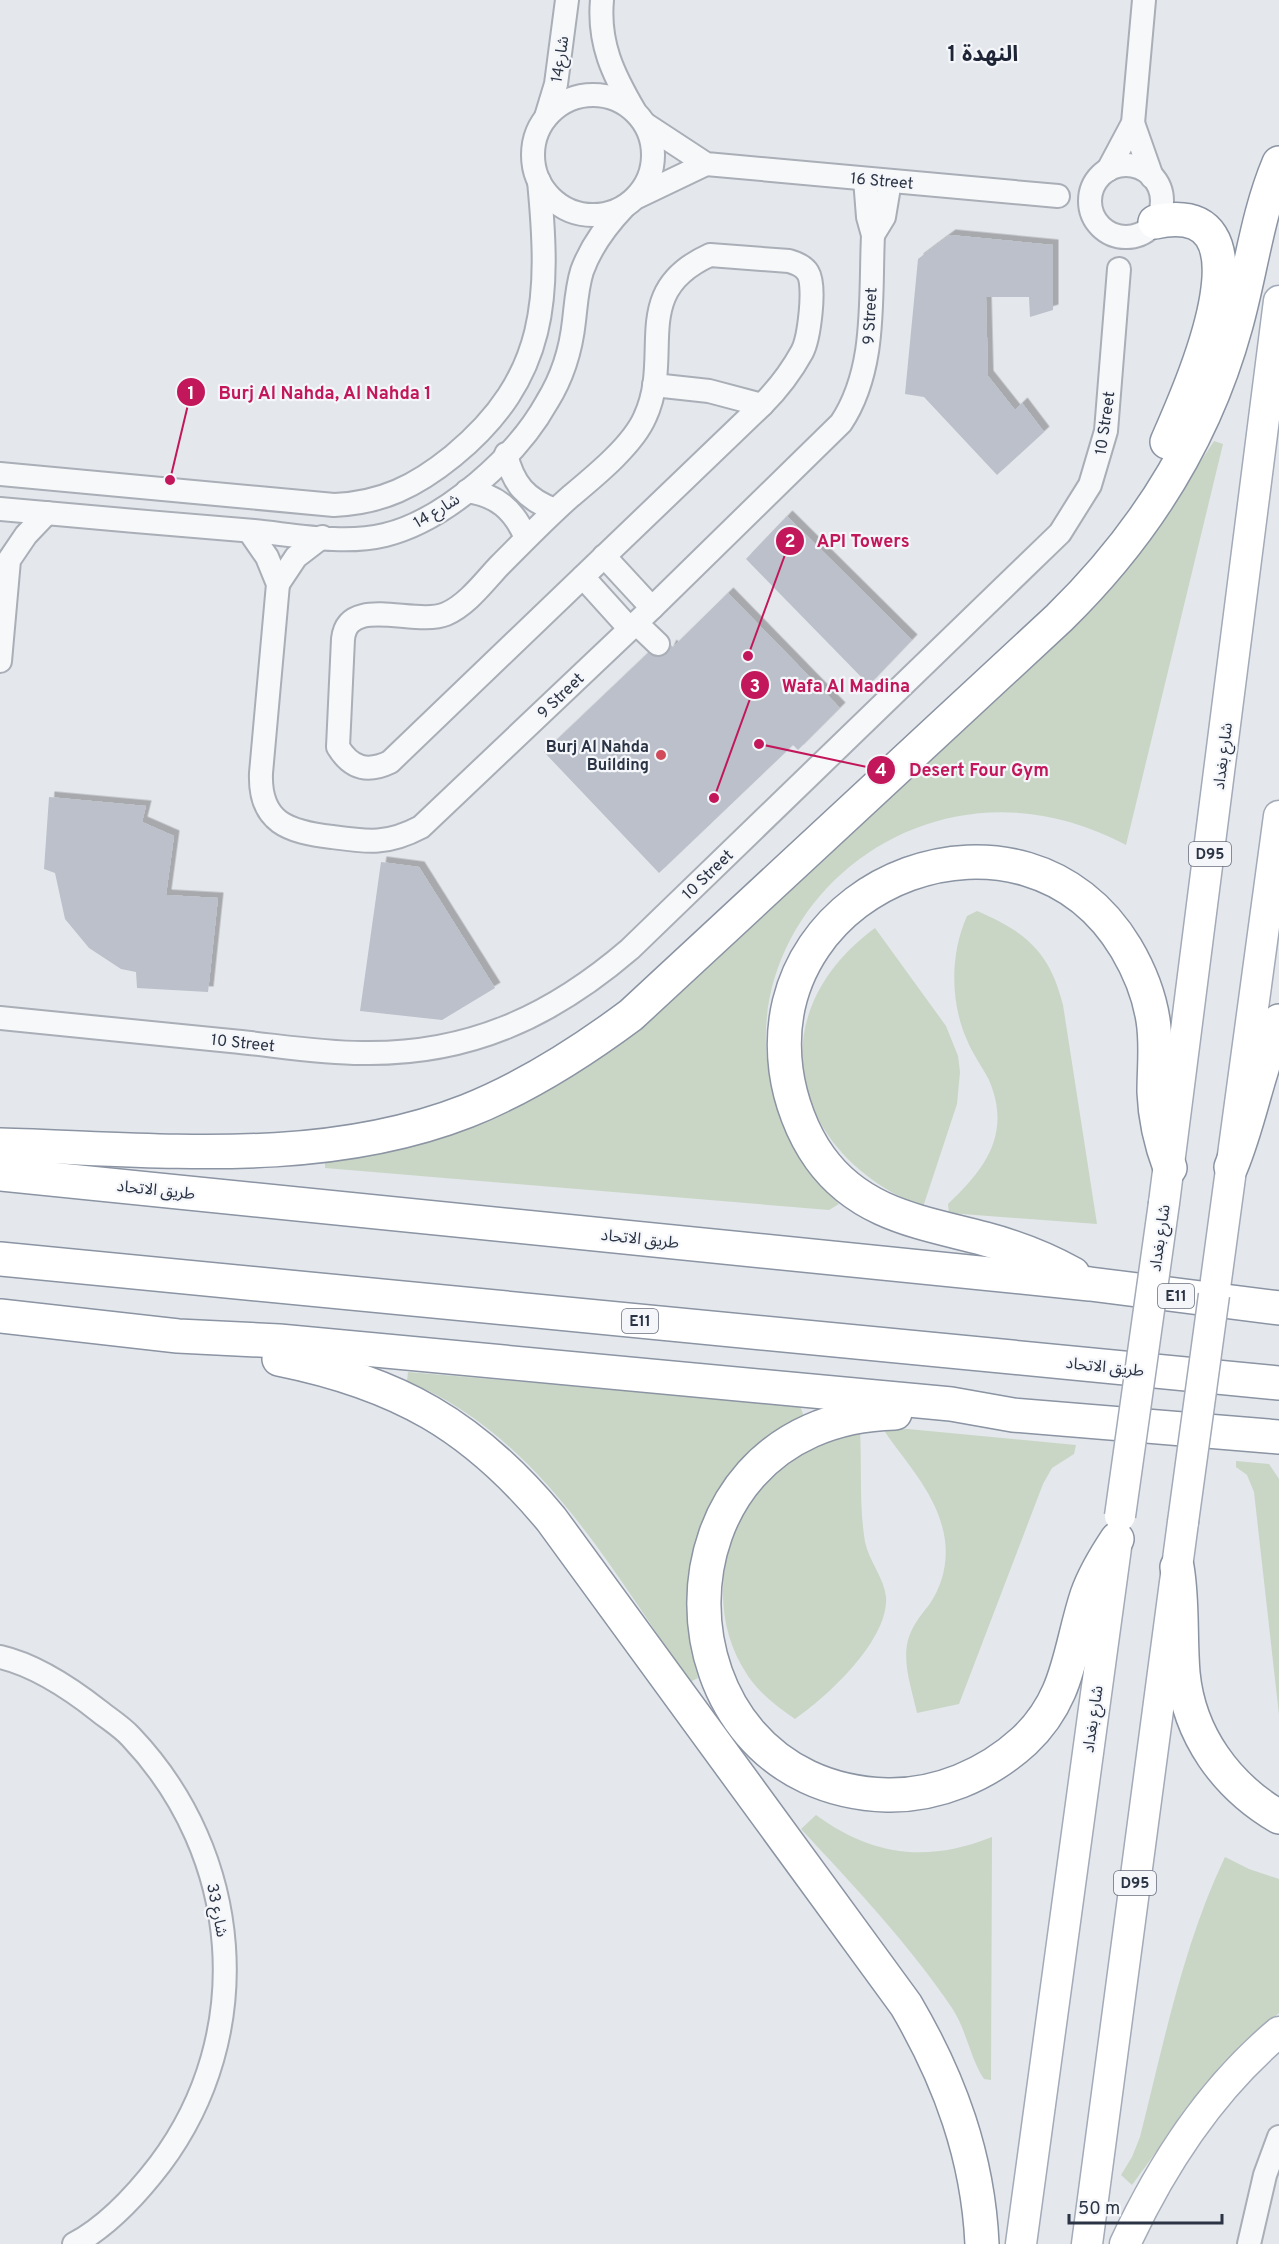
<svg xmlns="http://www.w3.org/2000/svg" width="1279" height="2244" viewBox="0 0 1279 2244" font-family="Overpass,'Noto Sans Arabic',sans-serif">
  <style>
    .green { fill: #c9d6c5 }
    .building { fill: #bbc0ca; filter: url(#shadow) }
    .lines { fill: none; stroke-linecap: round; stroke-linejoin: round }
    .minor-casing { stroke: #a9aeb7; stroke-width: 26 }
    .major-casing { stroke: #a3abb8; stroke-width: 33 }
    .highway-casing { stroke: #8b94a3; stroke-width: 36 }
    .minor { stroke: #f7f8fa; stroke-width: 22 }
    .major { stroke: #fff; stroke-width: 30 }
    .highway { stroke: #fff; stroke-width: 33 }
    .major-bridge-casing { stroke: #a3abb8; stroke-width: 33; stroke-linecap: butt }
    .major-bridge { stroke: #fff; stroke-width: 30 }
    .poi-dot { fill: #d1495b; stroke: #f4f6f9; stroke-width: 2 }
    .labels { text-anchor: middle; stroke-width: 4.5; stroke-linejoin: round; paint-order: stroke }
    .shield { fill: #f4f6f9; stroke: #676e7b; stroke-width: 1.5 }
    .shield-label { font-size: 15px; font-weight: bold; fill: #2b3445 }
    .street-label { font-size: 16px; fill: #2b3445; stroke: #f4f6f9 }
    .poi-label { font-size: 16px; font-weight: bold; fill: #2b3445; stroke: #f4f6f9; text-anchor: end }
    .district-label { font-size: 22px; font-weight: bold; fill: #1d2536; stroke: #f4f6f9 }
    .leader { fill: none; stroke: #c2185b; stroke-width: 2 }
    .callout-dot { fill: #c2185b; stroke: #f4f6f9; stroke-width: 2 }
    .mark-label { font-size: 18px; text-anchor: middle; font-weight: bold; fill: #fff }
    .callout-label { font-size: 18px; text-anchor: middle; font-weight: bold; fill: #c2185b; stroke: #f4f6f9; stroke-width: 4.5; stroke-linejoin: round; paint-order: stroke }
  </style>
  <defs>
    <filter id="shadow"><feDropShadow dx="5.5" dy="-5.5" stdDeviation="0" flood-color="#0004"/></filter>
  </defs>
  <rect width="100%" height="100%" fill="#e4e7ec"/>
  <g class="green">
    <path d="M1214,441L1223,444L1126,845C884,715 640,1000 839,1204L829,1210L325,1168V1160C401,1143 472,1131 541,1093L1174,502Z"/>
    <path d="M977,911C1026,932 1050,952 1063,1005L1097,1224L949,1213L948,1204C985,1169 1012,1134 989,1080C982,1066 973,1055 967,1040C950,1002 950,954 967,916Z"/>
    <path d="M875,928L946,1026L958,1056L960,1072L957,1104L923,1207C792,1156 755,1016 875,928Z"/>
    <path d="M408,1372L795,1405L801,1408L803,1414L801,1420C693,1477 674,1566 698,1678L690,1682C612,1571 539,1435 407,1381Z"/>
    <path d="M887,1427L1076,1445L1074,1454L1052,1468L1043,1484L959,1704L917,1713C912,1690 902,1663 908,1640C912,1626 920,1616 929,1605C945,1582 950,1553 942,1526C933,1491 905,1461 885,1432Z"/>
    <path d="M860,1431C862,1467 859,1506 865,1542C869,1561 884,1578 886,1597C889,1640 827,1697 795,1719C778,1707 760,1694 748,1676C701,1607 723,1510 790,1462C811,1447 836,1439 860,1431Z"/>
    <path d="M1236,1461L1269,1464L1279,1479V1715L1254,1492L1247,1475L1236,1467Z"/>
    <path d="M816,1815C872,1856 927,1863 992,1837L991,2080L984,2079C970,2058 967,2031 952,2008C909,1944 853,1885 801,1829Z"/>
    <path d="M1225,1857L1249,1869L1279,1879V2013L1259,2031L1172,2130L1132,2185L1121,2175L1132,2157L1140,2137C1164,2042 1183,1945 1225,1857Z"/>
  </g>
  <g class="building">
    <path d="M950,235L1053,245V310L1030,317L1029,297H986L988,376L1015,410L1022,403L1044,432L997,475L924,397L905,394L918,259Z"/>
    <path d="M787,516L912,640L869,685L746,559Z"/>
    <path d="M728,593L840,708L798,750L793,745L659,873L544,752L648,653L655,657L667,654L671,645L673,647Z"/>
    <path d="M49,797L146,806L142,822L174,836L166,895L218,898L208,992L137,988L136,972L121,969L89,948L65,919L55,873L44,869Z"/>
    <path d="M381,862L419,867L495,988L442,1020L360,1011Z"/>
  </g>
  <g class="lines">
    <g class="minor-casing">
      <g id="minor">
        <path d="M602,0C598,43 613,74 634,110"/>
        <circle cx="593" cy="155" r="60"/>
        <path d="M546,117L556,84L567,0"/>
        <path d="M1133,123L1152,177"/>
        <path d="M645,124L706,164L1058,196"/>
        <circle cx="1126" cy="201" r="36"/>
        <path d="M1108,170L1133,123L1144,0"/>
        <path d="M637,197L706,164"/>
        <path d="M873,235L884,217L890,181"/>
        <path d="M710,255L789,261C796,263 804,266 808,273C816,286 809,339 802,352C791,372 778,389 762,405L390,762C367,773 351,768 338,747L343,639C348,594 415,627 446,614C467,605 484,582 499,566C523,542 546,518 571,496C595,476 633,445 645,417C674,354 628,292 710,255Z"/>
        <path d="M654,385L709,391L762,405"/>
        <path d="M506,454C513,484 526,499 555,510"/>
        <path d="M0,474L334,505C382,503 416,486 453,456C549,377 550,296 539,181"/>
        <path d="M467,491C497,495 514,510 526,538"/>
        <path d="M0,509C85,517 169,524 254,531C295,535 344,545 385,535C446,520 517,456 547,402C562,378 571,349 574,321C576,304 577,287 582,271C591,246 606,226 624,207"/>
        <path d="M249,531L267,557L278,584L261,773C259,823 289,832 332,837C368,842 387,845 421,827L652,608L841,423C877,369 870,298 873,235L868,217L865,179"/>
        <path d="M604,556L652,608"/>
        <path d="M583,577L630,629"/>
        <path d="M278,584L296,557L322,537"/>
        <path d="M636,623L658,644"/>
        <path d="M0,661L9,560L26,535L47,513"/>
        <path d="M0,1018C77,1026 154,1033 231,1041C274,1045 318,1053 362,1053C468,1055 551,1017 630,949L1060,533L1090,485L1106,431L1119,269"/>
        <path d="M0,1657C35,1665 71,1689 99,1711C109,1719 122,1727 131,1737C242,1854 258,2033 160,2164C137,2194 108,2226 74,2244"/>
        <path d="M1249,2244L1265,2175L1279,2137"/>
      </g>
    </g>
    <g class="major-casing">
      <g id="major">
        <path d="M1164,1203L1279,301"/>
        <path d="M1214,1295L1279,816"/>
        <path d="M1021,2244L1117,1540"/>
        <path d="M1087,2244L1183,1522"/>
        <path d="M1125,2244C1162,2164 1211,2089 1279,2032"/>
      </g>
    </g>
    <g class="highway-casing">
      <g id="highway">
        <path d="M1155,222C1279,196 1189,391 1167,442"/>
        <path d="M0,1145C155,1149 319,1169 467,1111C527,1087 580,1053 631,1015L1059,618C1143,536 1205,439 1236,325C1251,271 1257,215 1279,163"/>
        <path d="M1231,1167C1251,1119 1258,1068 1279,1021"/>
        <path d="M0,1174L1090,1284L1279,1308"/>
        <path d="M0,1259L1279,1383"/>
        <path d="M1073,1274C1046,1259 1015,1247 985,1239C922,1222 861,1215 820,1158C802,1133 790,1100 786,1070C761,878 1025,780 1126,948C1139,970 1149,994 1153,1020C1157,1044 1154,1068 1154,1092C1155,1119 1161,1144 1170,1168"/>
        <path d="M0,1316L178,1336L279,1341L951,1404L1013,1415L1279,1437"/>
        <path d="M279,1359C398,1383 473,1425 551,1519L906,2005C950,2080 978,2157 982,2244"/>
        <path d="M895,1413C637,1419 646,1788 887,1795C937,1796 987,1775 1024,1741C1070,1698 1069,1650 1087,1595C1094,1575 1105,1557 1117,1539"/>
        <path d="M1177,1567C1183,1602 1180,1637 1183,1673C1189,1735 1226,1786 1279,1817"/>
      </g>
    </g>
    <use href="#minor" class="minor"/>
    <use href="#major" class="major"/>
    <use href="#highway" class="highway"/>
    <g class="major-bridge-casing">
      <g id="major-bridge">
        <path d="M1120,1516L1164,1203"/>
        <path d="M1183,1522L1214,1295"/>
      </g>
    </g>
    <use href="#major-bridge" class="major-bridge"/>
  </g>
  <circle class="poi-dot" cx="661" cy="755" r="6"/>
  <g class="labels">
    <g class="shield">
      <rect x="1189" y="842" width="42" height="24" rx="4.5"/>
      <rect x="1158" y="1284" width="36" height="24" rx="4.5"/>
      <rect x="622" y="1309" width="36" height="24" rx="4.5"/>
      <rect x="1114" y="1871" width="42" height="24" rx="4.5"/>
    </g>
    <g class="shield-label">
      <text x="1210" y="859">D95</text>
      <text x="1176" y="1301">E11</text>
      <text x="640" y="1326">E11</text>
      <text x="1135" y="1888">D95</text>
    </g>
    <g class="street-label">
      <text transform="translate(559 59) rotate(-81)" y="6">شارع14</text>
      <text transform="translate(882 180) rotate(5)" y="6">16 Street</text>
      <text transform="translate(869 316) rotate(-87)" y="6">9 Street</text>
      <text transform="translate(1104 423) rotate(-82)" y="6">10 Street</text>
      <text transform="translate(436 510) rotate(-31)" y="6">شارع 14</text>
      <text transform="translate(560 695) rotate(-44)" y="6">9 Street</text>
      <text transform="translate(1222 756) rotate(-83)" y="6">شارع بغداد</text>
      <text transform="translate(707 874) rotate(-44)" y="6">10 Street</text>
      <text transform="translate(243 1042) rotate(6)" y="6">10 Street</text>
      <text transform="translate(156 1189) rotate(6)" y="6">طريق الاتحاد</text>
      <text transform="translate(640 1238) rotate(6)" y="6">طريق الاتحاد</text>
      <text transform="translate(1159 1238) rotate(-82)" y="6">شارع بغداد</text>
      <text transform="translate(1105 1366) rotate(6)" y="6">طريق الاتحاد</text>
      <text transform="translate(1092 1719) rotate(-82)" y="6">شارع بغداد</text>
      <text transform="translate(218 1910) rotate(79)" y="6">شارع 33</text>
    </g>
    <g class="poi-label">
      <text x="649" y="752">Burj Al Nahda<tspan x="649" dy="18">Building</tspan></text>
    </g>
    <g class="district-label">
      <text x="983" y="61">النهدة 1</text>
    </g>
  </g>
  <path class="leader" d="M170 480L191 392M748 656L790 541M714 798L755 685M759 744L881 770"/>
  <g class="callout-dot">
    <circle cx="170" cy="480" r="6"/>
    <circle cx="748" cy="656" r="6"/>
    <circle cx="714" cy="798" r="6"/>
    <circle cx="759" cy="744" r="6"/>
    <circle cx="191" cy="392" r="15"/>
    <circle cx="790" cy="541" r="15"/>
    <circle cx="755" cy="685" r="15"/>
    <circle cx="881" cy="770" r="15"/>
  </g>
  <g class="mark-label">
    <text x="191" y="399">1</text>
    <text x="790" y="547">2</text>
    <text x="755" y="692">3</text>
    <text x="881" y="776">4</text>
  </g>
  <g class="callout-label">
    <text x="325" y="399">Burj Al Nahda, Al Nahda 1</text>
    <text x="863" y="547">API Towers</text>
    <text x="846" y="692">Wafa Al Madina</text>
    <text x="979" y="776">Desert Four Gym</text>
  </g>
  <path d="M1069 2214v9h153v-9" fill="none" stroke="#2b3445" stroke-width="3"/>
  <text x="1078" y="2214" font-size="18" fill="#2b3445" stroke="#f4f6f9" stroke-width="4.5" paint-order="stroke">50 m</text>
</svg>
